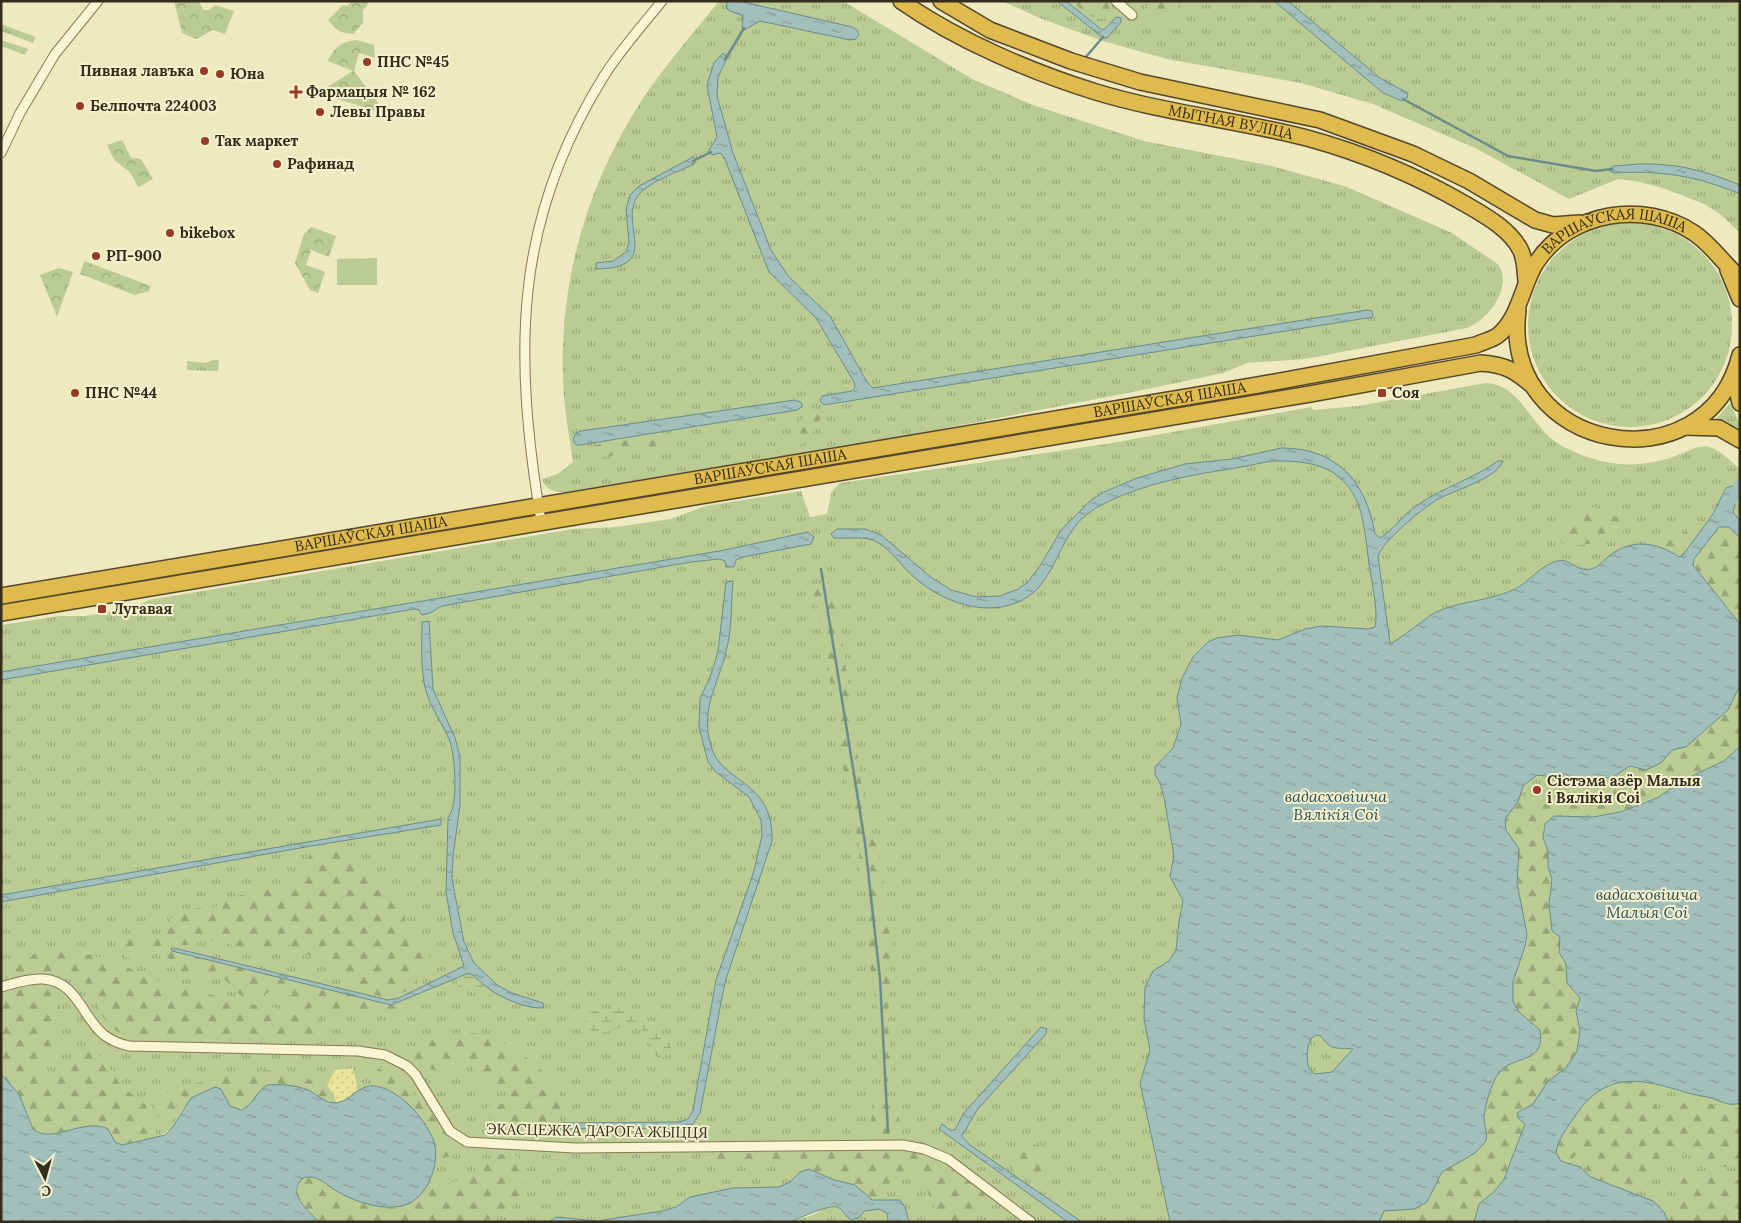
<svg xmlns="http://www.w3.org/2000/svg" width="1741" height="1223" viewBox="0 0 1741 1223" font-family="Lora,serif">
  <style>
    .grass { fill: url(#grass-tufts) }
    .forest { fill: url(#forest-firs) }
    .wetland { fill: url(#wetland-marsh) }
    .sand { fill: url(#sand-dots) }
    .park { fill: url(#park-crowns) }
    .garden { fill: #bacc93 }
    .water { fill: url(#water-ripples); stroke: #698d8b; fill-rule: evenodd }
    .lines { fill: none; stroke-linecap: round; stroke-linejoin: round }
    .stream { stroke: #698d8b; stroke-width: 2.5 }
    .canal { stroke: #a2bfbc; stroke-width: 9 }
    .street-casing { stroke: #867957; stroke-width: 11 }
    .highway-casing { stroke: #53462c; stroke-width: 18 }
    .street { stroke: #f9f4d1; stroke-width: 9 }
    .highway { stroke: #dfbb4d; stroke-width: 15 }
    .poi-dot { fill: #953b27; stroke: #f5f1ce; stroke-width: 2 }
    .labels { text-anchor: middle; stroke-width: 4; stroke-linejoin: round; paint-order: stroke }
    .poi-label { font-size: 15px; font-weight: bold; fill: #352d1c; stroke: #f5f1ce; text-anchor: start }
    .street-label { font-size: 15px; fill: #352d1c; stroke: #f5f1ce }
    .water-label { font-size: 16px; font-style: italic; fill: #2b5055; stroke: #f5f1ce }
  </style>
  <defs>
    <pattern id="grass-tufts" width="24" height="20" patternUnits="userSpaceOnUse" patternTransform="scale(1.25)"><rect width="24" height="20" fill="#bacc93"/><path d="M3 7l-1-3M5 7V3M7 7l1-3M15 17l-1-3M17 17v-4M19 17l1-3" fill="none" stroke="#98a677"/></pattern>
    <pattern id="forest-firs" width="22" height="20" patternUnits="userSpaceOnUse" patternTransform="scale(1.25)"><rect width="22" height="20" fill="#bacc93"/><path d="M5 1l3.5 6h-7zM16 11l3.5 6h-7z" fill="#98a677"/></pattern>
    <pattern id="wetland-marsh" width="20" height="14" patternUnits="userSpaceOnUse" patternTransform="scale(1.25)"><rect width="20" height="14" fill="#bacc93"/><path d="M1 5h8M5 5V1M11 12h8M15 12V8" fill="none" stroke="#98a677"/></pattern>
    <pattern id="sand-dots" width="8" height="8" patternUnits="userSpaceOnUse" patternTransform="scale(1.25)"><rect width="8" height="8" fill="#eae49b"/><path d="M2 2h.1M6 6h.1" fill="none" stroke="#c9c485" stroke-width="1.8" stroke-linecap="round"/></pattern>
    <pattern id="park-crowns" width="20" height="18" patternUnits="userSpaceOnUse" patternTransform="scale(1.25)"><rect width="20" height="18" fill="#bacc93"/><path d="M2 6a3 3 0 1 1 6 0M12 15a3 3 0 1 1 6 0" fill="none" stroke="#98a677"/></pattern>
    <pattern id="water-ripples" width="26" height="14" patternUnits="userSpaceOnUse" patternTransform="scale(1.25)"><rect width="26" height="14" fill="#a2bfbc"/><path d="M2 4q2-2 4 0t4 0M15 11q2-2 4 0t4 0" fill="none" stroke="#859c98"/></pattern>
  </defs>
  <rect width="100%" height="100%" fill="#eee9be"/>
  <g class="grass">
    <path d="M719,1H843L972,79L1033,105L1144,141L1272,166L1347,187L1452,233L1499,265C1512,288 1489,319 1467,328L1305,359L1248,363L1223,373L1133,392L894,438L567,492C556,493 545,490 542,479L558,474L573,462C570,441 566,420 564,398C556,292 584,189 642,100C665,65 693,34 719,1Z"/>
    <path d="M1002,1H1740V233L1720,214L1704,204L1663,188L1635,181L1618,179L1569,199L1475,148L1373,104L1301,83L1167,59L1103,41L1042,19Z"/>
    <path d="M1,24L36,37L33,43L1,31Z"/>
    <path d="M1,40L28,49L25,55L1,46Z"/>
    <circle cx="1630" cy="325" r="102"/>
    <path d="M213,360H219L218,371L187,370V361L205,363Z"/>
    <path d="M1486,383C1518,384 1530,422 1553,440C1564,448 1578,454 1591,458C1616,467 1644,466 1670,458C1682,455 1696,444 1709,447C1722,451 1731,461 1740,470V1222H909L905,1207L900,1200L876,1201L800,1172L790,1182L779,1187L733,1188L690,1197L676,1207L662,1211L597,1221L556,1217L549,1222H319L432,1175L435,1157L433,1140L336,1103L183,1108L172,1128L159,1137L142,1139L56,1133L1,1074V625L60,616H85L132,608L149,600L573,529L617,527L670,519L706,506L801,491L810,517L827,514L832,491L840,483L1106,444L1311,407L1314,410L1358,406Z"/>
    <path d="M1730,403L1740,424V432L1726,423L1715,420Z"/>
    <path d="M828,1206L838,1207L845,1215L859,1217L865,1211L879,1209L887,1213L888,1222H791L815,1214Z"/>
  </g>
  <g class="forest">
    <path d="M1071,1H1106C1112,7 1112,15 1104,19L1090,16Z"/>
    <path d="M1150,1H1180C1174,19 1162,41 1147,13Z"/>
    <path d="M812,411L819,413L821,418L807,442L797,446L792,442C790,429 802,417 812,411Z"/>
    <path d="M666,434L671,435L673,438L670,443L664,446L604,457H599L593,453L595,445Z"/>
    <path d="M1587,507C1598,506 1619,516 1625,525L1622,535C1616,540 1571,548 1563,545L1558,536C1559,524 1576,511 1587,507Z"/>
    <path d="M1722,526L1729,527L1740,538V624L1693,565L1694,559Z"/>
    <path d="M1692,527L1699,530C1698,539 1688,554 1679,557L1664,547L1666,541L1677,538Z"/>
    <path d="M821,582C831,582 833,586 836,594L866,818L876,841L884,878L883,910L892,940L888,1021L892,1077L887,1082L881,1080L878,1072L877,1008L869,960L868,903L860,868L859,846L849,791L838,750L837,718L831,690L827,641L814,598V591Z"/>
    <path d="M1740,691V746L1724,761L1681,781L1650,801L1620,812L1593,817L1558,816L1545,824L1543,838L1548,851V863L1552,879L1549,900L1552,931L1560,937L1559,952L1566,964L1567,983L1580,998L1576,1011L1580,1031L1577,1051L1566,1068L1548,1081L1533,1104L1519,1111L1518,1118L1525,1124L1504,1179L1495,1191L1479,1203L1474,1222H1419V1210L1427,1202L1442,1172L1480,1149L1487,1130L1485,1114L1496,1078L1507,1065L1525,1060L1533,1022L1519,1012L1513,1001V982L1525,946L1527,934L1518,892V845L1506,830L1505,819L1522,799L1538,795L1554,785L1573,784L1591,778L1607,779L1630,766L1646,770L1661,763L1672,750L1686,747L1723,716Z"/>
    <path d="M336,851L356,858L397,891L402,898L406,924L430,952L429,961L418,970L417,984L415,988L388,998L365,992L343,971L319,963L303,950L287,944L248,950L219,941L204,940L186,945L156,946L133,958C123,958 118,952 116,943L121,937L158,934L167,927L172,917L179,911L194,908L211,909L237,896L274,888H291L303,879C304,874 303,867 305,862C310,852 326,852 336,851Z"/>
    <path d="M53,946L107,959L178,989L205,992L233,1004L268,1005L289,1014L313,1017L324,1022L325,1031L316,1038L300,1040L120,1033C89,1018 107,986 74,978C50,972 25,979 1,978V968L26,961L40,949Z"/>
    <path d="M163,951H172L387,1004L398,1003L411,998L416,1002L413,1005L383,1013L352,1007L335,1011L325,999L317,998L313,1001L312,1007L305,1010L286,993L272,991C265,992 261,999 254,999C236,1000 230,978 215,973C206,970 201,977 192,977L188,976L163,962L159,956Z"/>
    <path d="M35,984C65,986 61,1004 57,1027C55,1033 56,1040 55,1047C52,1059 34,1068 47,1081H51L60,1067L75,1062L86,1051L94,1050L111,1070L120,1085L145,1104L156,1128L155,1137L122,1145L115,1142L108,1129C83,1119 49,1143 33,1129L19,1094L1,1074V991Z"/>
    <path d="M437,1032L454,1039C462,1038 467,1032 475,1033C504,1036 575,1083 560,1118C559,1121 542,1137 539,1140C527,1143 499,1144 491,1131C489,1126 491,1123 490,1119C489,1115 485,1113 484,1110L490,1106L509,1103L510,1099L506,1092L484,1085C479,1079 472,1058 459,1064C454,1067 453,1072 447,1073C439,1075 422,1064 415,1060L413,1053C417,1043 427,1033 437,1032Z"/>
    <path d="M388,1065L401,1068L406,1074L415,1097L428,1107L452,1144L453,1154L450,1157L441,1158L437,1155L430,1134L409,1105L402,1098L375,1082C373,1072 379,1068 388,1065Z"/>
    <path d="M267,1070L291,1073L327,1086L334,1095L336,1103L260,1090L248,1107L235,1110L226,1102L222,1091L186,1103C178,1118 170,1130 154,1112L153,1103L157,1097L227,1073L253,1075Z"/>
    <path d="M1635,1080L1647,1083C1654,1092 1652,1119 1674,1110C1681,1107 1684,1101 1692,1100L1730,1108H1740V1167C1733,1167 1727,1168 1720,1166C1700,1160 1676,1141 1655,1162C1648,1169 1647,1180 1639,1188L1625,1190L1587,1174L1586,1168L1593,1157L1588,1149L1579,1151L1569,1163L1561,1161L1556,1153V1147C1572,1114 1597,1083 1635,1080Z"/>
    <path d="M885,1098L894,1101L900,1124L897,1135L891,1139L875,1137L869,1129L875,1103Z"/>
    <path d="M1025,1143C1047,1142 1057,1169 1039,1181C1027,1181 1015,1175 1010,1164L1012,1151Z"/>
    <path d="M898,1149C930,1155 961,1168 984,1193C989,1207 977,1211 970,1222H936C940,1204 925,1200 927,1181L916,1173C900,1172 894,1180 882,1189L881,1199L876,1201C868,1199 867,1193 860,1189C856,1186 812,1170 807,1170C803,1170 800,1172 795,1172L791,1165L743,1162L723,1164L712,1162L710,1158L714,1153L728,1151L757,1154L780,1150Z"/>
    <path d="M508,1153C518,1155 523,1159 525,1170C530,1198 510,1214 485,1221C472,1223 453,1222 439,1222C399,1222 359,1222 319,1222L304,1207L297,1195L299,1181L303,1178L314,1176L343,1195L368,1204L400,1205L410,1203L425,1189L451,1183L477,1172L491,1157Z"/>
    <path d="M1693,1171L1705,1172L1721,1179L1740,1180V1222H1669C1670,1215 1676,1212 1678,1205C1683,1189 1674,1182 1693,1171Z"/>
  </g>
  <g class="wetland">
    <path d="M467,974C475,977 492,992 494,1001L488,1002L479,993L466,991L458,986L456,979Z"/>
    <path d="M616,1008L624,1010L647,1027L673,1038L674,1043L664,1057H657C651,1051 652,1042 648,1035C635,1018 612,1033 595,1033L586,1027L584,1017L587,1013Z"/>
  </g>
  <path class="sand" d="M353,1068L358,1089L348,1098L336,1103L334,1094L327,1086L335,1070Z"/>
  <g class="park">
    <path d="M174,1H199L203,10H209L215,5L234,11L225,34L213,30L197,39L182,33Z"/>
    <path d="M352,1H368V4L363,10V23L353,34C341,34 335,29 328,20L343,5L347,6Z"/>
    <path d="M356,40L374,45L375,58L359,53L354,71L386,114L318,93L353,71L328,61C333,48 342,41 356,40Z"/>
    <path d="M122,140L131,158L141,159L153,179L138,187L130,172L114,160L107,145Z"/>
    <path d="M311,227L336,236L329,257L311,250L306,265L325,272L318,293L310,290L295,263L304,234Z"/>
    <path d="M84,261L151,286L149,291L135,295L80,274Z"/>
    <path d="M59,268L73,272L57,317L40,275Z"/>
  </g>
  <path class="garden" d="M377,258V285H337V259Z"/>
  <g class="water">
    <path d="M728,1H739L852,27L857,30L859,35L856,39L850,40L760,21L744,30L742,27L743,16L728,10L726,5Z"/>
    <path d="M1057,1H1066L1102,30L1106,28L1116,17L1121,18V22L1107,38H1103Z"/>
    <path d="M1274,1H1288L1380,78L1408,93L1407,98L1402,101L1383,93Z"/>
    <path d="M723,53L727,58L718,77L717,96L733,153L771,250L788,276L830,316L867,382L873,388L1367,310L1372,311L1373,317L824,405L820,401L822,396L852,391L855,387L854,382L816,318L769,272L724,157L720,153L713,155L708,152L717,137L707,85L714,63Z"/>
    <path d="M693,157L696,160L694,164C680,171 644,184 637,197C619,226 663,268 596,269V263L613,261L626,252L629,242L626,209L630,195L639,186Z"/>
    <path d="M1640,164C1677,163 1706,171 1740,185V194C1698,176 1659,170 1614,173L1610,171L1613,166Z"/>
    <path d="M795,400L802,403V407L797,410L580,445H576L573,440L576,433L581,431Z"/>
    <path d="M1281,448C1337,448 1366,481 1375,534L1380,538C1394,530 1404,513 1419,504C1444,487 1473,479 1498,461H1503C1496,480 1452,490 1435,501C1421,510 1408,521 1396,533C1389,540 1381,547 1378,557L1390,643C1396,643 1425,618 1436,612C1461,601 1488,601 1513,590C1529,583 1540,565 1557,561C1570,557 1577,573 1591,569C1599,567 1603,561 1609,556C1632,538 1657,542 1679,557L1683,555L1713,514L1726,488L1732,486L1739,491L1733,512L1740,521V538L1729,527H1719L1694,559L1693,565L1740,624V685L1728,710L1686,747L1672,750L1661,763L1646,770L1630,766L1612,778H1591L1573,784H1564L1546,776L1537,775L1523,786L1518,802L1505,819L1506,830L1519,849L1517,883L1527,934L1525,946L1513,982V1001L1519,1012L1540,1030C1546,1065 1513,1054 1499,1073C1491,1083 1485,1105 1484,1118C1484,1126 1488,1132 1486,1141L1475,1153L1442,1172L1427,1202L1414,1209L1384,1211L1379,1222H1170L1140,1083L1150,1050L1144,1019L1145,987L1153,971L1169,961L1176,950L1179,922L1183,901L1170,876L1174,856L1164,797L1160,783L1155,774V767L1173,748L1181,724L1177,698L1182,678L1193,657L1208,642L1217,638L1238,635L1278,640L1305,629L1322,626L1368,629L1375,627C1379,609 1370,576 1368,556C1364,527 1363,497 1339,477C1325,464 1300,461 1282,461C1268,460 1255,465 1241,467C1192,475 1140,483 1096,508C1050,534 1062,597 1001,607C970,612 936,597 914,577C902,567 892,551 879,543C865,535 850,539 834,538L831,534L837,529H865L881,535L932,578L951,590L977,597L1000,596L1018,589L1027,583L1040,566L1061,530L1091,500L1104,492L1137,478L1185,464L1232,459ZM1315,1035L1321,1036C1331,1052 1338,1047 1353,1049L1332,1072L1315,1074L1309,1069C1306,1058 1306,1042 1315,1035Z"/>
    <path d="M808,532L814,537L811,544L743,557L736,560L734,567H726L725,561L719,559L691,562L442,606L430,613L422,615L419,610L414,609L1,680V672L725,550Z"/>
    <path d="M733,581C731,602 732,623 728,643C721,681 699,706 711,746C721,784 774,779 772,841L725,982L700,1113L693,1124L682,1128L560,1129L558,1126L561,1123L680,1122L688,1119L693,1110L716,980L754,871L762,835L761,820L749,797L716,772L708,762L699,727L700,699L712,672L718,651L726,582Z"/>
    <path d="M429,621L433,689L455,738L460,756V805L453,856L452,879L464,942L474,963L497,985L512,993L543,1003L544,1007C533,1012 497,996 488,988C481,983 476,977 469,973L391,1005L172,951L171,948H174L388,1000L399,998L464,966L453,933L446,892L448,817C459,808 455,752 449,739C442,723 431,708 426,691C420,669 422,644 422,622Z"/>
    <path d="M1740,746V1103C1729,1107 1721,1101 1711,1098C1703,1096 1695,1095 1688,1093C1642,1079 1607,1069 1575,1116C1568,1127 1557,1140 1556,1153L1561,1161L1580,1167L1591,1177L1653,1201L1664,1212L1668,1222H1474L1479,1204L1495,1191L1504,1179L1525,1124L1518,1118L1517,1113L1533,1104L1548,1081L1566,1068L1577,1051L1580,1031L1576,1011L1580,998L1567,983L1566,964L1559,952L1560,937L1552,931L1549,904L1552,879L1548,867V851L1543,838L1545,824L1554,816L1593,817L1620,812L1639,805L1659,797L1681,781L1724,761Z"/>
    <path d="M441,819V825L311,846L1,902V895Z"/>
    <path d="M1041,1027L1047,1029L1046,1034L977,1110L962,1136L970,1145L1082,1222H1068L939,1129L942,1124L950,1130H955L963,1114Z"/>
    <path d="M1,1074L19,1094L33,1129C51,1145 84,1117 108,1129L115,1142L122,1145L165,1135L172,1128L191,1098L215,1087L221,1089L230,1106L241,1110C253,1105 256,1092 267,1085C280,1084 296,1085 308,1090C317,1094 324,1103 335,1103C353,1101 359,1081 380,1087C402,1093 424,1118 433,1139C441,1160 430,1192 410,1203C390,1213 358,1203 340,1193C328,1187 318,1173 303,1178C286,1194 308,1210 319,1222H1Z"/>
    <path d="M809,1169L834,1180L855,1185L872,1200H900L905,1207L909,1222H888L887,1213L879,1209L865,1211L859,1217L852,1220C845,1217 843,1209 837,1207C830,1204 799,1218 791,1222H549L556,1217L597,1221L662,1211L676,1207L690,1197L733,1188L779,1187L790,1182L800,1172Z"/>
  </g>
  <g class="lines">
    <g class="stream">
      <path d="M1085,58L1103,37"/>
      <path d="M725,60L744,28"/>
      <path d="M1403,99L1508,156L1596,171L1612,169"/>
      <path d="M693,161L711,152"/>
      <path d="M821,569L865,843L880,979L888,1132"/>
    </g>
    <path class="canal" d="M1733,500L1739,484"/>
    <g class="street-casing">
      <g id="street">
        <path d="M1116,1L1132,15"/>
        <path d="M1,153L20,113L55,54L98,1"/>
        <path d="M541,521C514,356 512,223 604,76C621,49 642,26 662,1"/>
        <path d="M1,987C15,983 30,978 43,979C77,981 82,1017 104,1035C112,1041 120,1044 129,1046L358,1051L385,1055L407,1066L415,1074L450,1131L467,1142L575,1148L903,1145L924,1149L948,1159L1031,1222"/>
      </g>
    </g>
    <g class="highway-casing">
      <g id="highway">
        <path id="s1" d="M901,1C957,40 1031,72 1096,92C1165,113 1237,120 1307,138C1362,153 1417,176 1467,205C1486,216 1511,230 1521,251C1525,260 1525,271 1526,281"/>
        <path d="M941,1L990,30L1071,61L1140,82L1320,120L1413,154L1469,181L1535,220L1553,225L1579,223"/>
        <path d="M1728,270L1740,299"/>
        <path d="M1518,310C1500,453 1706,490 1740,355"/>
        <path d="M1735,372V382L1740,403"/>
        <path d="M1685,427L1719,428L1740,440"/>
        <path id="s2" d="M1,596L1258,385L1476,345C1482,342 1491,340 1497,336C1519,320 1522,285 1536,263C1570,211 1644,200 1694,233C1712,245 1724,264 1740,278"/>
        <path d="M1,613L1310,394L1481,363C1506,365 1514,370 1533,386"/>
      </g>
    </g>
    <use href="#street" class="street"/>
    <use href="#highway" class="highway"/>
  </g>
  <g class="poi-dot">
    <circle cx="367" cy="62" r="5"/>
    <circle cx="204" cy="71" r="5"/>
    <circle cx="220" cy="74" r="5"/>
    <path d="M293.5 84.5h5v5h5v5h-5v5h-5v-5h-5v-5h5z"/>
    <circle cx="80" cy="106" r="5"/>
    <circle cx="320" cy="112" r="5"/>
    <circle cx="205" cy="141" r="5"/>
    <circle cx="277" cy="164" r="5"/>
    <circle cx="170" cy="233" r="5"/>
    <circle cx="96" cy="256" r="5"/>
    <circle cx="75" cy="393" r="5"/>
    <rect x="1377" y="388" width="10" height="10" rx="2.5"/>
    <rect x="97" y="604" width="10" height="10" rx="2.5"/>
    <circle cx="1537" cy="790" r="5"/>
  </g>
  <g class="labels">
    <g class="poi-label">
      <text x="377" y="67">ПНС №45</text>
      <text x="194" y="76" text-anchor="end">Пивная лавъка</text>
      <text x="230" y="79">Юна</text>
      <text x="306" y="97">Фармацыя № 162</text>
      <text x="90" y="111">Белпочта 224003</text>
      <text x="330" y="117">Левы Правы</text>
      <text x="215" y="146">Так маркет</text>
      <text x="287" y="169">Рафинад</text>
      <text x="180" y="238">bikebox</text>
      <text x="106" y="261">РП-900</text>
      <text x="85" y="398">ПНС №44</text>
      <text x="1392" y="398">Соя</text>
      <text x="112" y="614">Лугавая</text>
      <text x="1547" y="786">Сістэма азёр Малыя<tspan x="1547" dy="17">і Вялікія Соі</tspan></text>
    </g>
    <g class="street-label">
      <text dy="5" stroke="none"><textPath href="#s1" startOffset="354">МЫТНАЯ ВУЛІЦА</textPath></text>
      <text dy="5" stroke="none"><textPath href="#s2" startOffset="1694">ВАРШАЎСКАЯ ШАША</textPath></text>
      <text dy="5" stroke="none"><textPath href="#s2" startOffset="1185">ВАРШАЎСКАЯ ШАША</textPath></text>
      <text dy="5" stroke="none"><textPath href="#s2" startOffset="780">ВАРШАЎСКАЯ ШАША</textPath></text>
      <text dy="5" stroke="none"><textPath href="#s2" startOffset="375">ВАРШАЎСКАЯ ШАША</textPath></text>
      <text transform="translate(597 1131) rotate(1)" y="5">ЭКАСЦЕЖКА ДАРОГА ЖЫЦЦЯ</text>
    </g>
    <g class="water-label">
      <text x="1336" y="802">вадасховішча<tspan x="1336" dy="18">Вялікія Соі</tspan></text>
      <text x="1647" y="900">вадасховішча<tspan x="1647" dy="18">Малыя Соі</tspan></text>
    </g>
  </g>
  <rect width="1741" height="1223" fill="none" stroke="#352d1c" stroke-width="5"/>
  <g transform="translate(45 1178) rotate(174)" stroke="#f5f1ce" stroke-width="4" paint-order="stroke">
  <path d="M0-4L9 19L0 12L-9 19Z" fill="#352d1c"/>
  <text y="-8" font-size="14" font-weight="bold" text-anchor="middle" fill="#352d1c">С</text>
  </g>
</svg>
